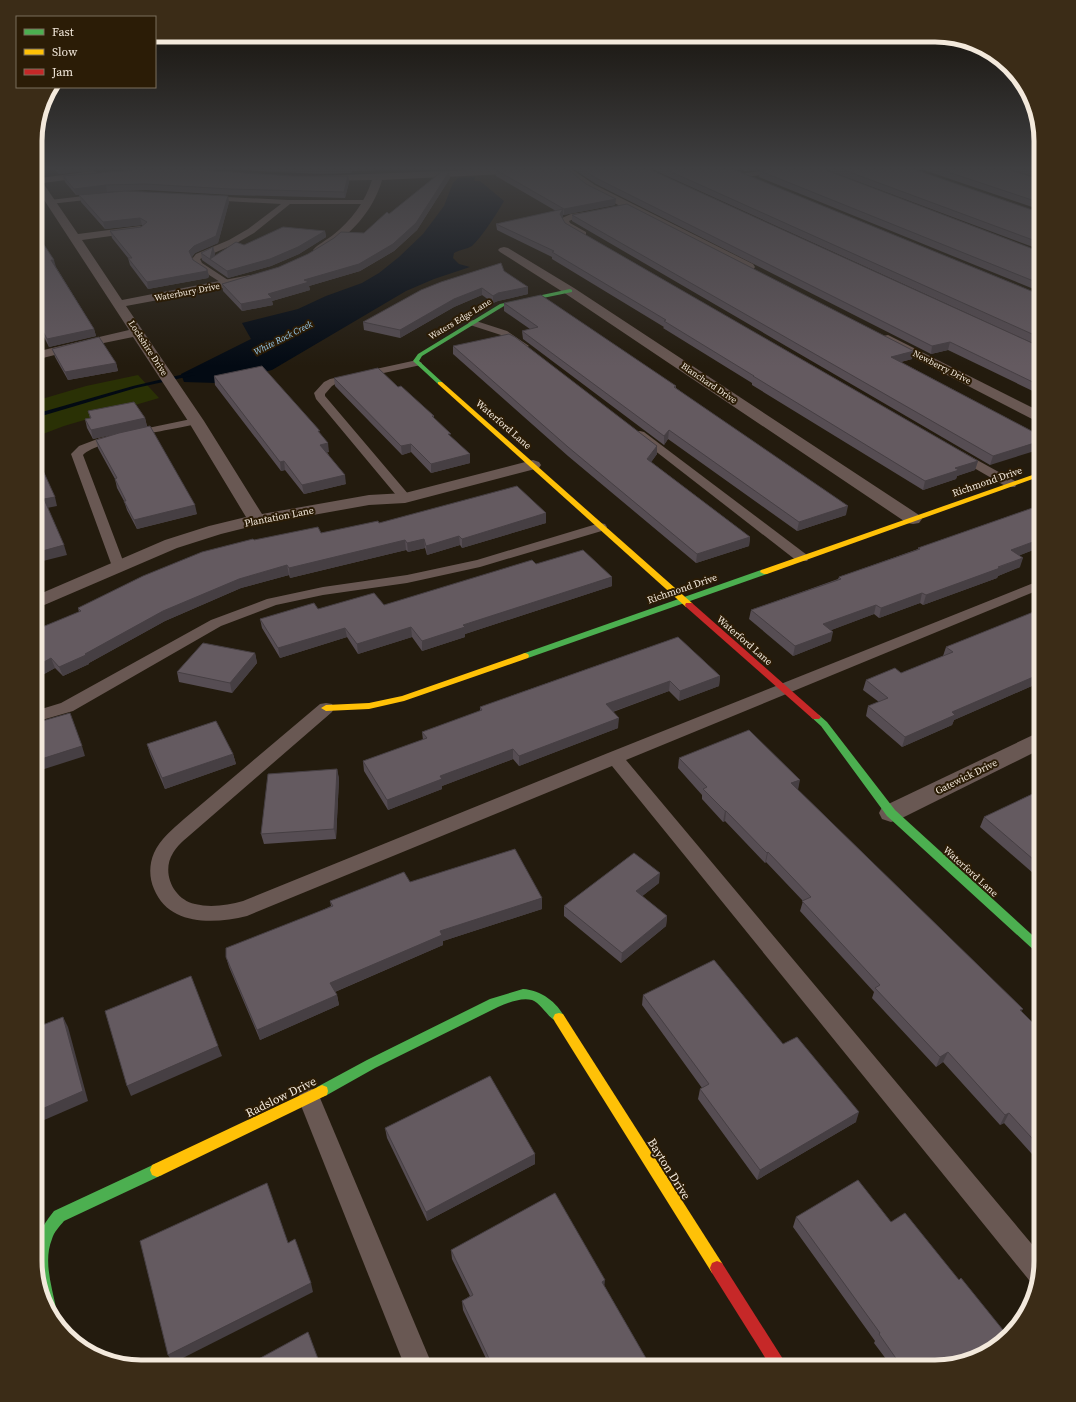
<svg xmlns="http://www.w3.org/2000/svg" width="1076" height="1402" viewBox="0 0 1076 1402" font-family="'Source Serif 4',serif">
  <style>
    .green { fill: #2a3105 }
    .water { fill: #030a13 }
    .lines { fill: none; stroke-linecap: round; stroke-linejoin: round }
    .stream { fill: #030a13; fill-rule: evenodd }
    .lane { fill: #695853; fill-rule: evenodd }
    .street { fill: #695853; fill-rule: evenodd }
    .fast { fill: #4caf50; fill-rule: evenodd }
    .slow { fill: #ffc107; fill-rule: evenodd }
    .jam { fill: #c62828; fill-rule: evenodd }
    .wall { fill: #564d53 }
    .shaded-wall { fill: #463f43 }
    .building { fill: #645a60; stroke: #463f43 }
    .labels { text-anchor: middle; stroke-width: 4; stroke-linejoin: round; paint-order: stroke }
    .far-street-label { font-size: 9px; fill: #f3e9dc; stroke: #2b1c06 }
    .far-water-label { font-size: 9px; font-style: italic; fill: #9dd2f8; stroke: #2b1c06 }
    .street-label { font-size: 10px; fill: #f3e9dc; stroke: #2b1c06 }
    .near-street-label { font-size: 12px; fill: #f3e9dc; stroke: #2b1c06 }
    .rim { fill: none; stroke: #f3e9dc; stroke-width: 5 }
  </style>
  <rect width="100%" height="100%" fill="#231b0e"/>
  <path class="green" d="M138,375L159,398L64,426L35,437V401L86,386Z"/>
  <path class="water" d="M475,177L474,181H480L504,201C498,212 481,238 472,246C467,249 459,250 454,253L453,258L459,264L470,267L434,279L406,291L272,370L217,383L184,382L181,374L251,339L242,323L298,309L326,296L362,283L379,273L399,257L423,234L444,206L453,183L458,178Z"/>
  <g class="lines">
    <path class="stream" d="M193,372L195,373V375L136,388L35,418V414L133,386Z"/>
    <g class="lane">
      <path d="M769,170H784L781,172L746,177L742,175L746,173Z"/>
      <path d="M101,194L105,196L104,198L50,204L46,202L50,200Z"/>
      <path d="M205,196L288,200H367L371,202L367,204H290L254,233L235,244L200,259L202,263L231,282L232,284L231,286L228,287L195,266L192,259L196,254L229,240L248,229L281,204L208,200L204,198Z"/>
      <path d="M593,211L597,213L596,215L576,218L569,221L570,223L586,232V236H580L562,224V218L571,214Z"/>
      <path d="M473,320L507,331L529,346L524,349L520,348L501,335L470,325L468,323L470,321Z"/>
      <path d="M417,360L422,363L421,365L337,383L332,386L325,394V396L409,495L411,498L409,501H401L316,399L314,393L324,382L330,379Z"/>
      <path d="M196,418L202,421L200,423C175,430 99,439 83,455L125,566L123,569L118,570L113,569L71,454L79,446L100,438Z"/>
      <path d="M640,431L644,432L807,555L809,558L807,561H797L636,436L634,434L636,432Z"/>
      <path d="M959,450L1015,481L1017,484L1015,487H1007L955,457L953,454L955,451Z"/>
      <path d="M600,523L605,524L607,527L605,530L480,567L407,583L323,595L276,605L221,626L73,711L35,722V711L61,703L211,620L267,599L323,587L407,575L477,560Z"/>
      <path d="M1041,580V589L626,760L1041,1255V1261L1035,1283L1029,1280L612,766L247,916C214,924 169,926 154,889C149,878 149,864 154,853C160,839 173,829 184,819L320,704L326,703L332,704L334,708L332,712L190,835C184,840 177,846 173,853C161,872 173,899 195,904C211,908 228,905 243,901L608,753Z"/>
      <path d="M309,1088L317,1091L320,1098L433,1367H405L298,1098L301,1091Z"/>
    </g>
    <g class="street">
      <path d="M471,170H528L523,173L382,180C373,212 350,235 323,252H315L313,250C318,244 327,240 333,235C351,221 365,202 372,180L319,181L316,180L314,178L316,176Z"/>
      <path d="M563,170H573L595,185L753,264L755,267L753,270H745L587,189L573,179Z"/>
      <path d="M93,171L96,172L98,174L96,176L43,183L78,234L140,226L145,229L140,232L82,240L122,300L250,275L254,276L256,279L254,282L250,283L126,306L204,421L262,514L369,495L405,493L533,460L539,462L541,465L539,468L405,503L369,505L257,525L221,534L177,548L35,609V596L165,540L209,526L246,517L188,421L133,337L94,345L35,360V352L129,330L35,186V175L40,178Z"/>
      <path d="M504,247L508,248L574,288L919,515L922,519L919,523L913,524L907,523L566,294L500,252L498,250L500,248Z"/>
      <path d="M888,335L1041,412V423L1036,421L883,342L881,339L883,336Z"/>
      <path d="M1041,732V749L900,819L891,822L882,819L879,813L882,807L1033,735Z"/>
    </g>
    <g class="fast">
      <path d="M570,289L572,290V292L504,306L422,356L419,361L442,382V384H438L413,361L418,354L500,304Z"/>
      <path d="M761,570H764L768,572L767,574L528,658H522L521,656L522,654Z"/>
      <path d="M816,714L819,715L827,722L895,810L1041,943V955L1037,953L887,816L821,726L811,717Z"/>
      <path d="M523,989C541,990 557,1002 565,1018L563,1022C552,1026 543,1004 532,1000C521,997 508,1003 498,1007L375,1068L327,1095L322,1097L317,1095L316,1091L317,1087L367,1060L490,999Z"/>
      <path d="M157,1163L162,1165L164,1170L162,1175L64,1221C59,1227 54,1232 52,1239C43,1261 52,1287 56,1308L54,1313L51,1314C38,1272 22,1250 54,1211Z"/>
    </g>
    <g class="slow">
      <path d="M438,382H442L692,603L693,605L692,607H686L438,384Z"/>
      <path d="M1041,472V476L767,574H764L760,572L761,570Z"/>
      <path d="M525,653L528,654L529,656L528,658L404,701L369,709L326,711L321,708L326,705L369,703L402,696Z"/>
      <path d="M559,1013L563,1014L722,1263L724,1268L722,1273L717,1275L712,1273L555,1022L553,1018L555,1014Z"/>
      <path d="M322,1085L327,1087L328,1091L327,1095L162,1175L157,1177L152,1175L150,1170L152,1165Z"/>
    </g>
    <g class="jam">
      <path d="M686,603H692L819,715L821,717L819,719H813L686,607L685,605Z"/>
      <path d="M717,1261L722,1263L788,1367H771L712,1273L710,1268L712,1263Z"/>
    </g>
  </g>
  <g class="wall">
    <path d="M55,170H96L59,174Z"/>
    <path d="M241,170H394L352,171L351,173L322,174Z"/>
    <path d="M496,170L586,184L615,205L563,215L562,218L565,223L978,461L975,470L957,476L956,479L923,490L752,385V383L663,328L664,327L552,259V257L497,230L496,224L556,211L496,176Z"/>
    <path d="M575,170H651L1041,347V395L948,350L931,354L596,184Z"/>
    <path d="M654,170H735L1041,295V347Z"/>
    <path d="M742,170H826L1041,252V292L759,177L760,171L762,170L746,171Z"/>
    <path d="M827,170H916L1041,213V250Z"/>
    <path d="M924,170H1011L1041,180V210Z"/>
    <path d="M1012,170H1041V179Z"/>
    <path d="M63,176H348L349,182L345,198L231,195L146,190L107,192L76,195L65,182Z"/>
    <path d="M450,178L417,230L394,251L360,271L309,286L310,290L272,301L273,305L242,311L223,291L222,284L279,267L308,254L364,233L389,214Z"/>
    <path d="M79,195L229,202L218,243L195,253L192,257L193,260L207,269L209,276L208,278L148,289L130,265L128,258L112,238L110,231L141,227L143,225H142L105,229L81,202Z"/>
    <path d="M572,215L912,359L901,362L1041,436L990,465L572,221Z"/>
    <path d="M35,231L56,267L94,329L96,336L49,347L35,319Z"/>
    <path d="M325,231L326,237L299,254L271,266L228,278L202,260L201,253L213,247L215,254L214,256L244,245Z"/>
    <path d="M504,271L528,294L498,301L493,303L482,295L454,307L400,338L364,330L363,322Z"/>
    <path d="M504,303L676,386V388L846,515L797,531L668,439L664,445L523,339L522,331L530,329L504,311Z"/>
    <path d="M453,346L657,454L651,462L750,537L749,546L696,563L568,456L453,354Z"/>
    <path d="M52,349L116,363L118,371L68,380L55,357Z"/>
    <path d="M214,376L321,435L329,452H327L346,484L304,494L285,470L281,471L215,385Z"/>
    <path d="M334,378L398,387L434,416V418L451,437L470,454V463L431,473L411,452L402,455L335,386Z"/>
    <path d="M88,411L145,418L147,426L197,514L137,529L127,510L124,501L117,488L115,479L98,448L96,440L111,435L93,439L87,428L85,419L90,418Z"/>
    <path d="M1041,505V547L1020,555V567L998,576L997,578L923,605L920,603L879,618L874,614L831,630V641L793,656L749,619L751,610L838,579L839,577L918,549V548Z"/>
    <path d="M546,513V523L462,548L460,545L427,555L425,548L408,552L406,550L290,578L289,575L241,588L165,621L89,663V664L63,676L55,668L35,679V630L79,612L78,608L254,540L321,533L379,523Z"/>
    <path d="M536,564L612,586L465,634V637L422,651L412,637L358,654L347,637L280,658L262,628L260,619L318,609L384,605Z"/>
    <path d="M1041,609V684L1036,686L1034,685L954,720L952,725L902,747L866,716L868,706L879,702L863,690L866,680L901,673L943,656L946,647Z"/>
    <path d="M678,637L720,676L719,686L679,701L669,691L613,712L618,728L519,766L513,759L442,786V789L388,810L364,771L363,761L423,740L422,732L480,711V707Z"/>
    <path d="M255,653L257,663L232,693L179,682L177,672Z"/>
    <path d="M147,744L233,754L236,764L165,789L150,754Z"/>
    <path d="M679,758L798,790L1023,1009L1021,1011L1041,1031V1163H1040L1004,1123L1000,1125L943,1062L936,1067L872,998L874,992L800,911L803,901L766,862L765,863L725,821L723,822L702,799V795L678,768Z"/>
    <path d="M337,769L339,779L336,839L264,844L261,834Z"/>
    <path d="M1041,790V880L980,827L984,817Z"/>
    <path d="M410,882L542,909L443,941V945L335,992L337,995L339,1005L260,1040L229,967L226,957L331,906L330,901Z"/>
    <path d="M659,883L642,896L667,916L666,926L621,963L564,916V906Z"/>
    <path d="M643,995L783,1044L856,1122L757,1180L698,1099L700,1089L702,1088L642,1005Z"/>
    <path d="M385,1128L535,1154V1164L427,1221L387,1138Z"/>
    <path d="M796,1217L891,1222L959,1280L935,1367H892L874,1343L875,1341L793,1227Z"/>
    <path d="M451,1250L605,1287L651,1367H490L463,1310L462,1301L470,1296L452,1259Z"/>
  </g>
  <g class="shaded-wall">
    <path d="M58,170H96L59,174Z"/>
    <path d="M747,170H769L746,171Z"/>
    <path d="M449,172L450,178L417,230L394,251L360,271L309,286L310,290L272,301L273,305L242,311L241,304L268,294L304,280Z"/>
    <path d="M348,176L349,182L345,198L344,192Z"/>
    <path d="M106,185L107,192L76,195L74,189Z"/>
    <path d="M228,196L229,202L218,243L195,253L191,258L189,251Z"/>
    <path d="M616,199L615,205L564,215V209Z"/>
    <path d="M563,209V216L560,221V214Z"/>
    <path d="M140,218L142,225L105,229L103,222Z"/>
    <path d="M325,231L326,237L299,254L271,266L228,278L227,271Z"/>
    <path d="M213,247L215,254L213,261L210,259Z"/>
    <path d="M51,260H54L56,267Z"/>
    <path d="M207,269L209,276L208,278L148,289L147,282Z"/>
    <path d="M528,287V294L498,301L493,303V296L498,293Z"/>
    <path d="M482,288V295L454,307L400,338V330L454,299Z"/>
    <path d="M94,329L96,336L49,347L47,339Z"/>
    <path d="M950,342L948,350L931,354L932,346Z"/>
    <path d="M914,351L912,359L889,365L891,357Z"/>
    <path d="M116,363L118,371L68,380L65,372Z"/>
    <path d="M145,418L147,427L93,439L91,430Z"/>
    <path d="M669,430L668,439L664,445V436Z"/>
    <path d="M1041,441V449L990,465L993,456Z"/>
    <path d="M328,443L329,452L322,454L320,445Z"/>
    <path d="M411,444V452L402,455L401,446Z"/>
    <path d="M657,446V454L647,468V459Z"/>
    <path d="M470,454V463L431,473V464Z"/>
    <path d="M284,461L285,470L281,471L280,462Z"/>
    <path d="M978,461L975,470L957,476L956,479L923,490L925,481L955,468Z"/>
    <path d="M345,475L346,484L304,494L302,485Z"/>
    <path d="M55,497L57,506L47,508L44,499Z"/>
    <path d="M195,505L197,514L137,529L134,520Z"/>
    <path d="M848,506L846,515L797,531L799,522Z"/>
    <path d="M546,513V523L462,548V539Z"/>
    <path d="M459,536L460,545L427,555L426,546Z"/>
    <path d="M750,537L749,546L696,563L697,554Z"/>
    <path d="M424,539L425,548L408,552L407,543Z"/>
    <path d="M1041,539V547L1008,560L1011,550Z"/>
    <path d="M405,540L406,550L290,578L289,568Z"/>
    <path d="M64,545L67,555L35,563V553Z"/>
    <path d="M1023,558L1020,567L998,576L997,578L923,605L926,595Z"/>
    <path d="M287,565L289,575L241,588L165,621L89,663V664L63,676L59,667L163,611L239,579Z"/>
    <path d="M612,577V586L465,634V637L422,651V641L463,625Z"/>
    <path d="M922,593L920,603L879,618L881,608Z"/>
    <path d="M876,605L874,614L821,634L823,624Z"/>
    <path d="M411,627L412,637L358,654L357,644Z"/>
    <path d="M345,628L347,637L280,658L278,648Z"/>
    <path d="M833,632L831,641L793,656L795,646Z"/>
    <path d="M255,653L257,663L232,693L230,683Z"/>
    <path d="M51,658L55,668L35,679V667Z"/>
    <path d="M1038,675L1034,685L954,720L952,725L902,747L905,737L952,712Z"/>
    <path d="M720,676L719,686L679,701L680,691Z"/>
    <path d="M1040,676H1041V684L1036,686Z"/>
    <path d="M670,681L669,691L606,714V704Z"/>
    <path d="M619,718L618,728L519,766V756Z"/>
    <path d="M82,746L85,756L35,772V761Z"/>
    <path d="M513,749V759L442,786V789L388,810L387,800L440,776Z"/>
    <path d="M233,754L236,764L165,789L162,778Z"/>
    <path d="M337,769L339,779L336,839L334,829Z"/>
    <path d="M800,780L798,790L789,794L791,783Z"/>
    <path d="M725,811H726L725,821L723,822Z"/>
    <path d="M768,852L766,862L765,863L767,853Z"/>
    <path d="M660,873L659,883L635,902L636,891Z"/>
    <path d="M542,898V909L443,941V945L332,993L330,983L440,931Z"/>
    <path d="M667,916L666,926L621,963L622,953Z"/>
    <path d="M337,995L339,1005L260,1040L257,1030Z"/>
    <path d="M63,1017L68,1027L88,1101L35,1124V1112Z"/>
    <path d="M218,1046L222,1056L131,1096L127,1086Z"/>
    <path d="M948,1052L943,1062L936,1067L940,1057Z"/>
    <path d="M859,1112L856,1122L757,1180L760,1170Z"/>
    <path d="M1009,1113L1004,1123L1000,1125L1005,1115Z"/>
    <path d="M535,1154V1164L427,1221L426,1212Z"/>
    <path d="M605,1280L604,1289L602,1282Z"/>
    <path d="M311,1283L313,1292L173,1363L168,1355Z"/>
  </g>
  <g class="building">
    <path d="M135,170H200L292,176H348L344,192L230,189L145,184L106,185L74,189L63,176Z"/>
    <path d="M496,170H569L586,184L616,199L564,209Z"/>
    <path d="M584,170H651L1041,347V386L950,342L932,346L596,178Z"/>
    <path d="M667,170H735L1041,295V338Z"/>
    <path d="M766,170H826L1041,252V284L760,171Z"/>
    <path d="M844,170H916L1041,213V243Z"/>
    <path d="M942,170H1011L1041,180V203Z"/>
    <path d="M1032,170H1041V173Z"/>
    <path d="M441,172H449L416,223L393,244L359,264L304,280L309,282L268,294L272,298L241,304L222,284L279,267L308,254L334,238L341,232L364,233L387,212L389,214Z"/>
    <path d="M125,191L228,196L216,236L194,246L189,251L193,260L207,269V271L147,282L128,258H132L110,231L141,227L147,222L140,218L103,222L79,195Z"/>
    <path d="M627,204L914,351L891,357L1041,436V441L993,456L572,215Z"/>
    <path d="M563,209L560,214L565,223L978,461L955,468L959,470L925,481L753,376H754L664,321L666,320L552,252L554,251L496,224Z"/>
    <path d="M283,227L325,231L298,247L270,259L227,271L201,253L213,247L210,259L236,242L244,245Z"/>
    <path d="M35,231L54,260H51L94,329L47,339L35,316Z"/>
    <path d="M501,263L504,271L528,287L498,293L493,296L482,288L454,299L400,330L363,322L421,290L441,282Z"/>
    <path d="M541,295L676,386L674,387L848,506L799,522L669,430L664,436L522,331L538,327L504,303Z"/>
    <path d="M509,334L515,337L657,446L647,459L750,537L697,554L568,447L453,346Z"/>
    <path d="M99,337L116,363L65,372L52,349Z"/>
    <path d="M262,366L320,431H318L328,443L320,445L345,475L302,485L284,461L280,462L214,376Z"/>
    <path d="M378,368L398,387L401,386L434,416H432L451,434H448L470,454L431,464L411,444L401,446L334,378Z"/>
    <path d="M134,402L145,418L91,430L85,419L91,418L88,411Z"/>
    <path d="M150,426L195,505L134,520L124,501H126L115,479L117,478L96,440L119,433Z"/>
    <path d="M35,453L55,497L44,499L64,545L35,553Z"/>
    <path d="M517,486L546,513L462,539L459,536L426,546L424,539L407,543L405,540L289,568L287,565L239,579L163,611L85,654L86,655L59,667L51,658L35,667V630L81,611L78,608L143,576L202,552L253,539L254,540L318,527L321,533L378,521L379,523Z"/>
    <path d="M1041,505V539L1011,550L1023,558L998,567L1000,568L926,595L922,593L881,608L876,605L823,624L833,632L795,646L751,610L841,579L839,577L920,549L918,548Z"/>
    <path d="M583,550L612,577L463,625L465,627L422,641L411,627L357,644L345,628L278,648L260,619L314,603L318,609L374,593L384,605L532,560L536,564Z"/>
    <path d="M1041,609V676H1040L1038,675L952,712L955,715L905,737L868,706L888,698L866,680L895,668L901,673L953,652L946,647Z"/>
    <path d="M678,637L720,676L680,691L670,681L606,704L619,718L519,756L513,749L440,776L442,779L387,800L363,761L427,738L422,732L482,710L480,707Z"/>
    <path d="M203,643L255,653L230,683L177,672Z"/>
    <path d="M70,713L82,746L35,761V723Z"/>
    <path d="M216,721L233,754L162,778L147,744Z"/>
    <path d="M749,730L800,780L791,783L1023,1009L1020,1010L1041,1031V1148L1009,1113L1005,1115L948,1052L940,1057L875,988L880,985L802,901L811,897L768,852L767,853L726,811H725L703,789L707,787L679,758Z"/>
    <path d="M337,769L334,829L261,834L268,774Z"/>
    <path d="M1041,790V866L984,817Z"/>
    <path d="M515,849L542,898L440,931L442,935L330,983L337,995L257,1030L226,957V948L333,906L330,901L404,872L410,882Z"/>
    <path d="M634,853L660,873L636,891L667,916L622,953L564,906Z"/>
    <path d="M714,960L783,1044L797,1037L859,1112L760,1170L700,1089L709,1084L643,995Z"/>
    <path d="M191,976L218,1046L127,1086L105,1011Z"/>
    <path d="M63,1017L83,1091L35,1112V1028Z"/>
    <path d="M490,1076L535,1154L426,1212L385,1128Z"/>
    <path d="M858,1180L891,1222L905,1213L959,1280L961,1278L1007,1335L994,1349L935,1367H902L879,1334L880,1333L796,1217Z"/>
    <path d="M267,1183L288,1243L295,1239L311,1283L168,1355L140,1241Z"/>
    <path d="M555,1193L605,1280L602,1282L651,1367H493L462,1301L473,1295L451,1250Z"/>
    <path d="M308,1332L321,1367H244Z"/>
  </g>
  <linearGradient id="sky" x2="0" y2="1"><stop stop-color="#130f08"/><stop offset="0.46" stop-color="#3f3f41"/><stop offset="1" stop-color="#3f3f41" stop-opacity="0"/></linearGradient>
  <rect width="1076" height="366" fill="url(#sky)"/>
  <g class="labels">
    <g class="far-street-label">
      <text transform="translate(187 292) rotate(-11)" y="3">Waterbury Drive</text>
      <text transform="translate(460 319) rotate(-31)" y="3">Waters Edge Lane</text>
      <text transform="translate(148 348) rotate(57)" y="3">Lockshire Drive</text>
      <text transform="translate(942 367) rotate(27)" y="3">Newberry Drive</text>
      <text transform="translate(709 383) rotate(34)" y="3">Blanchard Drive</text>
    </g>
    <g class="far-water-label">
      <text transform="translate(283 338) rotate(-27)" y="3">White Rock Creek</text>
    </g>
    <g class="street-label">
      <text transform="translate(504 424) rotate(41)" y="4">Waterford Lane</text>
      <text transform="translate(987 481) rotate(-19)" y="4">Richmond Drive</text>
      <text transform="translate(279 516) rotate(-11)" y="4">Plantation Lane</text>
      <text transform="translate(682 588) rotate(-19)" y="4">Richmond Drive</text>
      <text transform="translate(745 640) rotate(41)" y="4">Waterford Lane</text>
      <text transform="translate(966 776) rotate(-26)" y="4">Gatewick Drive</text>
      <text transform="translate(971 871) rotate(42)" y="4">Waterford Lane</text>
    </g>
    <g class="near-street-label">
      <text transform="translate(281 1097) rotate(-26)" y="4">Radslow Drive</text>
      <text transform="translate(669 1169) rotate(58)" y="4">Bayton Drive</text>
    </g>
  </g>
  <path d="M0 0H1076V1402H0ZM141 42H935A99 99 0 0 1 1034 141V1261A99 99 0 0 1 935 1360H141A99 99 0 0 1 42 1261V141A99 99 0 0 1 141 42Z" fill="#3b2c17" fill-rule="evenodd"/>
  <path class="rim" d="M141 42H935A99 99 0 0 1 1034 141V1261A99 99 0 0 1 935 1360H141A99 99 0 0 1 42 1261V141A99 99 0 0 1 141 42Z"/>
  <rect x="16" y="16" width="140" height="72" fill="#2b1c06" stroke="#7b6e5c"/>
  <rect x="24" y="29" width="20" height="6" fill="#4caf50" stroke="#7b6e5c"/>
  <text x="52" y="36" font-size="12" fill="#f3e9dc">Fast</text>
  <rect x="24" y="49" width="20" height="6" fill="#ffc107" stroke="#7b6e5c"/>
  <text x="52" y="56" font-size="12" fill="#f3e9dc">Slow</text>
  <rect x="24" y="69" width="20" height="6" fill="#c62828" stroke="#7b6e5c"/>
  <text x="52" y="76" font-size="12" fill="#f3e9dc">Jam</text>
</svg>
